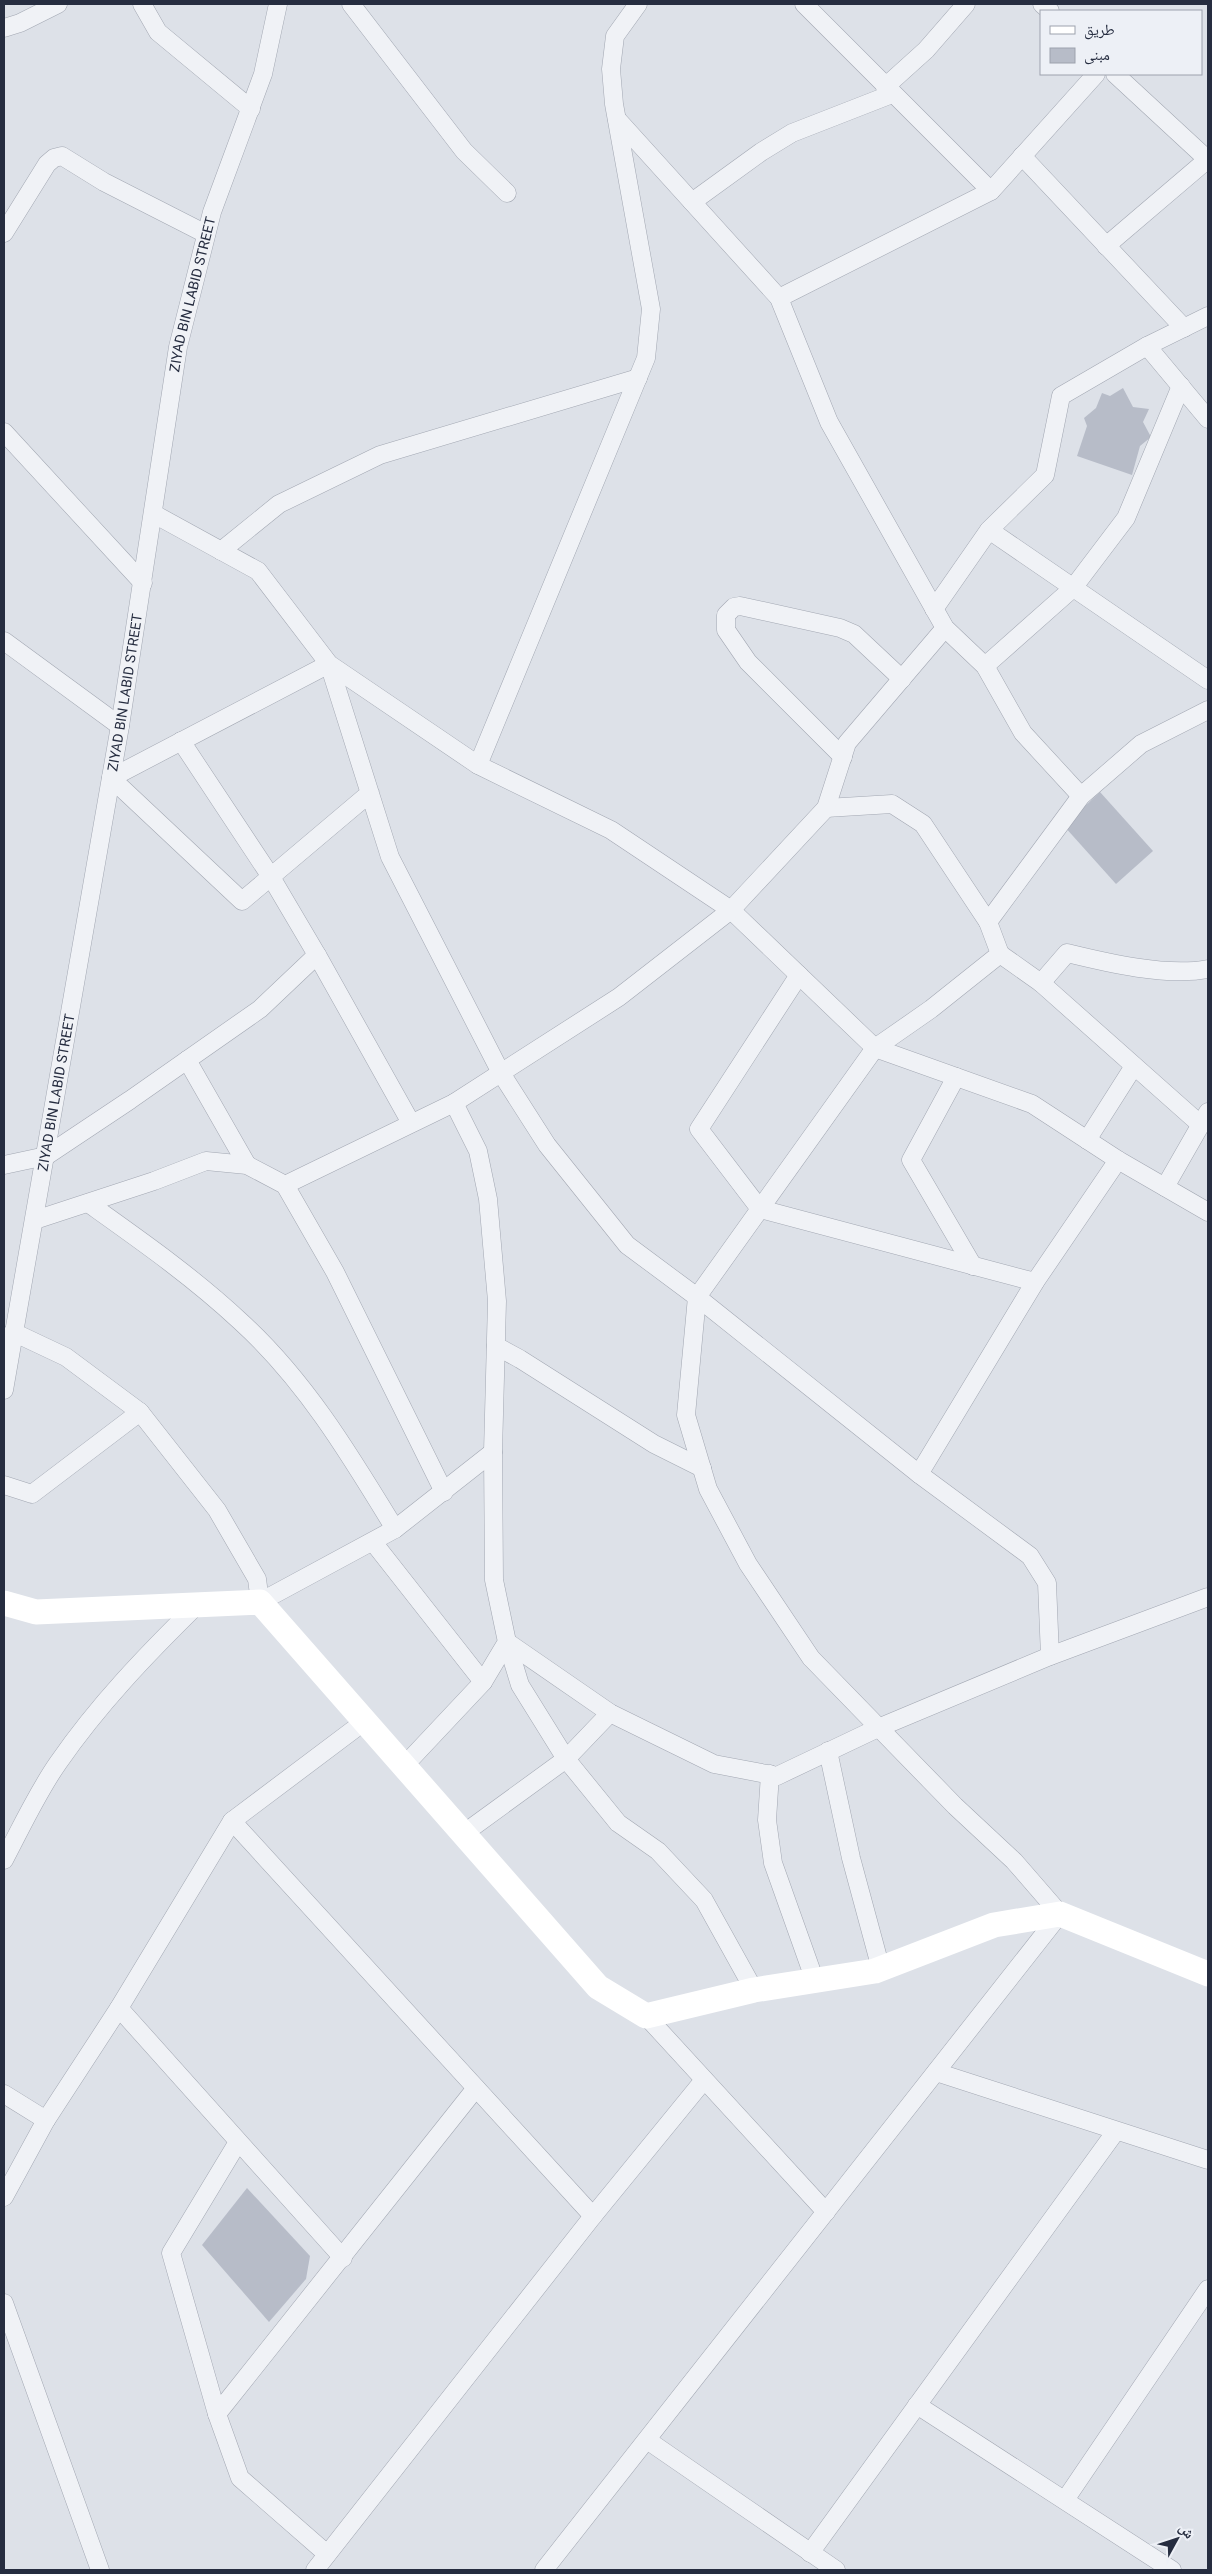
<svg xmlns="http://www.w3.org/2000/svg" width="1212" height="2574" viewBox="0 0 1212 2574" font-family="Roboto,'Noto Naskh Arabic',sans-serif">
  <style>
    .building { fill: #b7bcc8 }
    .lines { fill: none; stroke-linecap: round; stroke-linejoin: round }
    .street-casing { stroke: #a2a7b2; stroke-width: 19 }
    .street { stroke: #f0f2f6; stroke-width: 18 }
    .secondary { stroke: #fff; stroke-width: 25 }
    .labels { text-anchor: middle; stroke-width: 4.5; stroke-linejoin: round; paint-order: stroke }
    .street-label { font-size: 14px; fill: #262d40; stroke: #edf0f6 }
  </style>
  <rect width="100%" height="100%" fill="#dde1e8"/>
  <g class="building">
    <path d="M1123,388L1133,407L1149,409L1143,422L1151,437L1140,446L1132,475L1077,456L1087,426L1084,418L1096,408L1102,393L1110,396Z"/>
    <path d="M1100,792L1153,851L1116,884L1064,826Z"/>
    <path d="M247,2188L310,2256L306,2279L269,2322L202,2245Z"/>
  </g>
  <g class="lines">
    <g class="street-casing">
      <g id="street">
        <path d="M142,4L158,32L251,109"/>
        <path d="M351,4L464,151L507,193"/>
        <path d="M804,4L991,191"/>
        <path d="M1042,4L1050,11"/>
        <path d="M4,28L20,23L58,4"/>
        <path d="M1115,74L1208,160"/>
        <path d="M885,87L926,50L966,4"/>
        <path d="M617,119L779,298L829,422L945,628L985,666L1023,733L1081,796"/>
        <path d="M1022,156L1184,328"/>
        <path d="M692,202L761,152L792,133L892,94"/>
        <path d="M4,233L47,164L54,158L62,156L104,182L206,234"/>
        <path d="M1106,246L1208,159"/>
        <path d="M779,298L991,191L1096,74"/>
        <path d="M1147,346L1208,419"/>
        <path d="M4,432L143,583"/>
        <path d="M154,514L258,571L329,664L478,765L611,830L731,910L875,1048L1032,1104L1118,1160L1208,1212"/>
        <path d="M989,530L1208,680"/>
        <path d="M221,551L279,504L380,455L638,378"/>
        <path d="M934,609L989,530L1045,475L1061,396L1147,346L1208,316"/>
        <path d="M4,641L120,726"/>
        <path d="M985,666L1073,588L1126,518L1181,386"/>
        <path d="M181,741L271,877L317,955L411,1123"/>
        <path d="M843,757L748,662L726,630V615L734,607L740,606L840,628L854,634L902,679"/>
        <path d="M478,765L646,358L651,309L614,104L611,69L615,36L638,4"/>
        <path d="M370,793L242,901L111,778L329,664L390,857L501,1073L547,1145L627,1245L697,1297L919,1474L1030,1556L1047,1583L1050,1656"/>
        <path d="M826,808L892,804L923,824L988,922"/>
        <path d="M1000,954L1041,983L1067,953C1108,963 1167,977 1208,969"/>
        <path d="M799,975L699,1129L760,1209L1035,1282"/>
        <path d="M1041,983L1201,1125"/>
        <path d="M187,1060L247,1165"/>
        <path d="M956,1077L911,1160L973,1266"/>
        <path d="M1087,1140L1134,1066"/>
        <path d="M4,1165L46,1156L130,1100L260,1009L317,955"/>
        <path d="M285,1185L454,1103L619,997L731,910L826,808L847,743L945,628"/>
        <path d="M1165,1187L1208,1112"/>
        <path d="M88,1203C140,1240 193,1277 240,1321C305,1380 350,1455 395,1529"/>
        <path d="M35,1220L154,1181L206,1161L247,1165L285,1185L335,1272L444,1492"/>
        <path d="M13,1332L66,1357L140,1412L217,1510L257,1579L260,1602L395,1529L493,1452"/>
        <path d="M496,1346L520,1359L654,1444L702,1468"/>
        <path id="s1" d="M4,1390L120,726L178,347L212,212L263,74L278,4"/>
        <path d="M919,1474L1035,1282L1118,1160"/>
        <path d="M4,1485L32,1494L140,1412"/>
        <path d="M373,1542L483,1682"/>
        <path d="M507,1642L610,1713L714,1764L777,1776L878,1728L1050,1656L1208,1597"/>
        <path d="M507,1642L520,1685L566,1759L618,1823L658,1851L704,1900L754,1990"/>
        <path d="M828,1751L851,1858L881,1969"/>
        <path d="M404,1766L483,1682L507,1642L494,1580L493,1452L497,1301L488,1199L478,1151L454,1103"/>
        <path d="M770,1774L767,1820L773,1863L815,1981"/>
        <path d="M232,1821L593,2216"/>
        <path d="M463,1834L566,1759L610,1713"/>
        <path d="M4,1860C21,1828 37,1793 58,1763C98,1705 147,1654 197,1605"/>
        <path d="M119,2008L343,2258"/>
        <path d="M646,2016L826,2212"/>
        <path d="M936,2072L1208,2160"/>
        <path d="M4,2094L46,2120"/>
        <path d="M238,2142L171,2253L217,2414L240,2478L327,2554"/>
        <path d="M4,2197L46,2120L119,2008L232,1821L365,1721"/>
        <path d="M4,2303L100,2570"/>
        <path d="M917,2405L1172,2570"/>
        <path d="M217,2414L476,2088"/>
        <path d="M647,2440L836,2570"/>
        <path d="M1065,2500L1208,2289"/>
        <path d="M810,2553L1116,2131"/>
        <path d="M315,2570L593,2216L704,2080"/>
        <path d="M544,2570L1060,1914L1014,1861L955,1806L811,1658L748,1564L708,1489L686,1415L697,1297L875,1048L931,1009L1000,954L988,922L1081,796L1141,744L1208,710"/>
      </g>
    </g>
    <use href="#street" class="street"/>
    <path class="secondary" d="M4,1603L36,1612L260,1602L598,1987L646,2016L754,1990L875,1971L994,1925L1060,1914L1208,1974"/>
  </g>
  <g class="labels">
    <g class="street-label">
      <text dy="5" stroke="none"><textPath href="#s1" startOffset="1112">ZIYAD BIN LABID STREET</textPath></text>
      <text dy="5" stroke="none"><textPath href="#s1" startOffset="708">ZIYAD BIN LABID STREET</textPath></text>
      <text dy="5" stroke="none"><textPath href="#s1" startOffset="302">ZIYAD BIN LABID STREET</textPath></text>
    </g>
  </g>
  <rect width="1212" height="2574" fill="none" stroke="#262d40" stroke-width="10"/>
  <rect x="1040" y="10" width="162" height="65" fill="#edf0f6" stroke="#9da2ad"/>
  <rect x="1050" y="26" width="25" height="8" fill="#ffffff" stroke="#9da2ad"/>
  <text x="1084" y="35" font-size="15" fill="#262d40">طريق</text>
  <rect x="1050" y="48" width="25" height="15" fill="#b7bcc8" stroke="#9da2ad"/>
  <text x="1084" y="60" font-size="15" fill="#262d40">مبنى</text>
  <g transform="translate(1177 2539) rotate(50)" stroke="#edf0f6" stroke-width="4" paint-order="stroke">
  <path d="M0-4L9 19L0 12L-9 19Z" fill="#262d40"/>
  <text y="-8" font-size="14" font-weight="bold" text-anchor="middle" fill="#262d40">ش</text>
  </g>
</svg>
